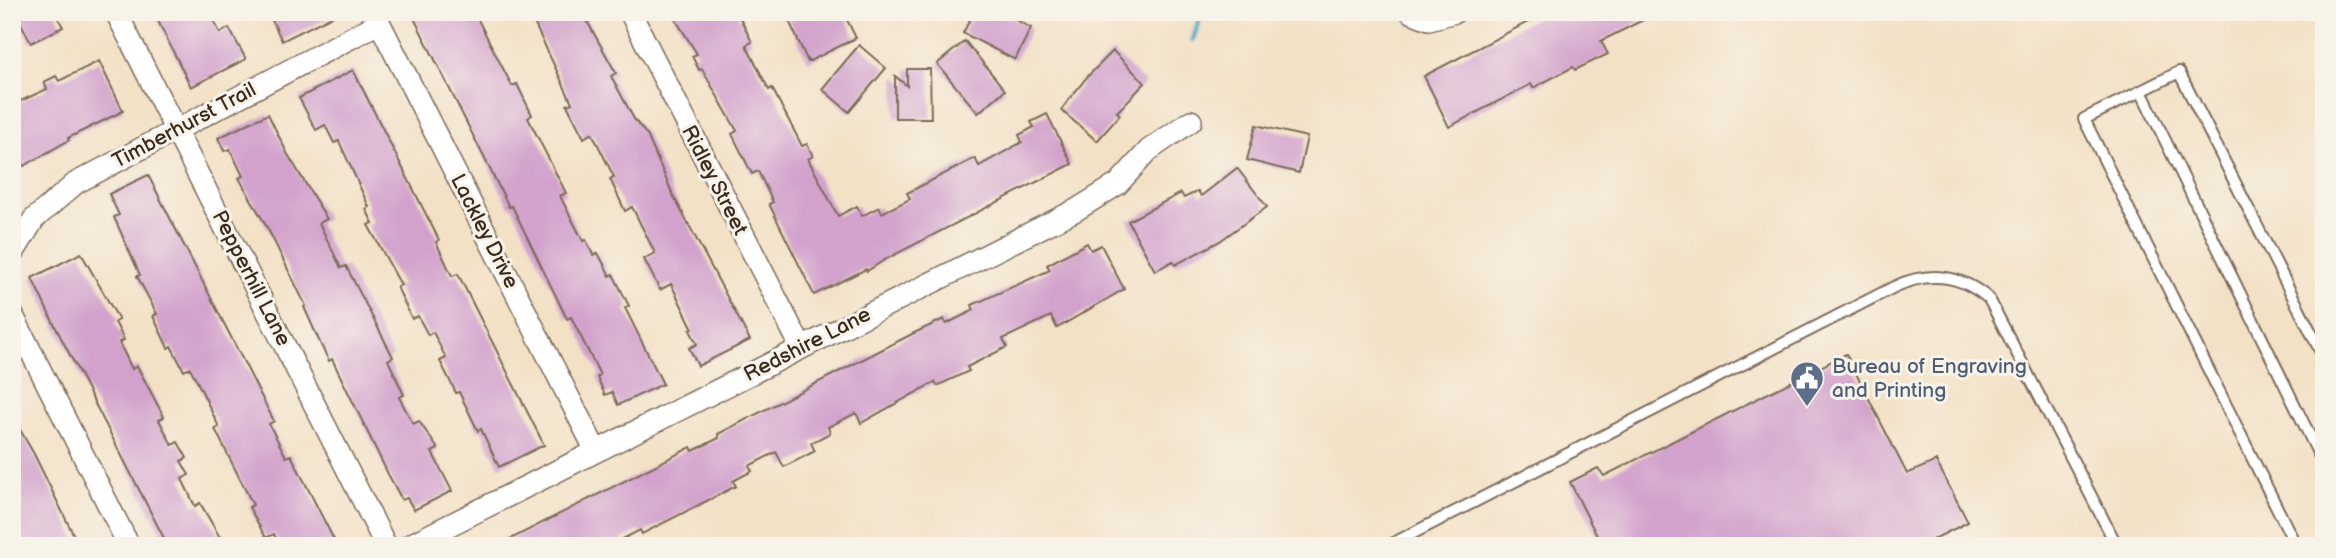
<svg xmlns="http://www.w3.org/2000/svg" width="2336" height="558" viewBox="0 0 2336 558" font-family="'Balsamiq Sans',sans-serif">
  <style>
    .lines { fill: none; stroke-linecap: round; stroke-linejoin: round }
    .stream { stroke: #45a6c4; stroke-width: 5 }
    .building { fill: #d2a2cc }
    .lane-casing { stroke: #7b6a59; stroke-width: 14 }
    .street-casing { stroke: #7b6a59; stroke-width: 24 }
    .lane { stroke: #fff; stroke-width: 10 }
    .street { stroke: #fff; stroke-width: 21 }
    .labels { text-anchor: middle; stroke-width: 6; stroke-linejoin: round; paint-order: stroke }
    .street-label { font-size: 21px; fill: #3b2a1e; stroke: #f7f3e8 }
    .service-label { font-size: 21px; fill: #4e5e75; stroke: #f7f3e8; text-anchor: start }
  </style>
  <rect width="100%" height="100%" fill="#f7f3e8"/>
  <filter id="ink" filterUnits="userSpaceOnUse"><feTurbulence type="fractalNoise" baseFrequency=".0143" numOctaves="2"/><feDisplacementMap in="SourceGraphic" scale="14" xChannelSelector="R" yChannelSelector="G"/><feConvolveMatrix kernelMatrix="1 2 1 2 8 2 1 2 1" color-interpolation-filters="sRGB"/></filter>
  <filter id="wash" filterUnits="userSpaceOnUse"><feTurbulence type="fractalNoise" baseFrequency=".00686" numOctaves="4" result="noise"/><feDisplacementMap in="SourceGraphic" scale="28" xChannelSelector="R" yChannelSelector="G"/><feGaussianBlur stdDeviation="1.57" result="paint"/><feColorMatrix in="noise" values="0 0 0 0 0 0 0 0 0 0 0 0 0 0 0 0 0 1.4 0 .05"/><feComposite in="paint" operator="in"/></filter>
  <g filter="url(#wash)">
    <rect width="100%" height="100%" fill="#f3e1c6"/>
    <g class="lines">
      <path class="stream" d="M1193,40L1202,12"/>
    </g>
    <g id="blocks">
      <g class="building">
        <path d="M15,12H55L63,27L31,43Z"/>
        <path d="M167,12H210L220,33L229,28L246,59L191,87L156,17Z"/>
        <path d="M268,12H340L282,41Z"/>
        <path d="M411,12H474L512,86L517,84L532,115L528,118L566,193L560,196L583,241L586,240L593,255L598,253L610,276L613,274L629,306L625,308L663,384L618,405L612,392L605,395L597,377L600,375L571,317L567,319L512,206L509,207Z"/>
        <path d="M529,12H582L616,73L611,76L634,119L647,135L673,195L750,340L698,366L689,348L697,344L690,330L693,329L671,284L660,290L644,259L655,253L632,207L625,211L610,179L614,177L592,133L584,138L567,105L572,103Z"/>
        <path d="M671,12H737L752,42L746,45L769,90L772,88L802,146L807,144L813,156L808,159L838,216L857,206L862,216L879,207L882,213L910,199L907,193L975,158L979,166L1022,142L1019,135L1034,127L1031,122L1047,114L1072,164L886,259L867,271L866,269L814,295L769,204L773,202L758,171L752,174L732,134L737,131L702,69L699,70L692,56L697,54Z"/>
        <path d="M785,12H843L856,38L808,62Z"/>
        <path d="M974,12H1001L1031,28L1015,60L963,33Z"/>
        <path d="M1547,12H1659L1601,41L1608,54L1575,70L1573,67L1533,88L1531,84L1449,127L1424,76Z"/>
        <path d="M965,41L1005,90L978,113L937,64Z"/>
        <path d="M859,45L886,68L849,112L822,89Z"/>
        <path d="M1113,51L1145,83L1117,112L1120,115L1097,141L1061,110L1087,77Z"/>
        <path d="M99,61L123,111L68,138L69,140L24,166L22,161L12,165V105L47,89L44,82L56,76L59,81Z"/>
        <path d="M907,69H930L931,118H895V76L907,86Z"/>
        <path d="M353,70L439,240L436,242L452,276L458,274L544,445L499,467L481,429L478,431L459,392L456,393L440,361L446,358L433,332L428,335L418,316L412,319L397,287L401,285L368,225L373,223L366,209L369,207L339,141L334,143L325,125L316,130L299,98Z"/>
        <path d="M268,114L287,153L327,219L319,223L341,268L346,266L393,357L388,360L404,395L399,397L413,424L419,421L438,449L432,452L452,491L414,510L407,498L402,500L388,474L332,359L329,361L321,345L304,307L306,306L269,231L239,178L243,176L230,149L224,151L218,138Z"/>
        <path d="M1256,125L1307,137L1299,173L1247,160Z"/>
        <path d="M1237,168L1267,207L1220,241L1175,265L1173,261L1155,271L1128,221L1181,193L1184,198L1198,191L1201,196Z"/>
        <path d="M148,175L274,421L269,424L286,457L291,455L337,546H280L274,534L266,538L249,507L253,505L215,429L219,427L197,381L190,368L184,371L171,346L168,348L153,316L157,314L137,276L140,275L114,217L119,215L109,194Z"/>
        <path d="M1087,243L1091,250L1101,245L1124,289L1057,328L1051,316L1003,339L1007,347L967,367L969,371L937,386L935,382L861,423L856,413L828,427L830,433L811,443L815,451L784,467L776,452L749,466L752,471L733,481L736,486L642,534L640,530L609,546H497L691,447L693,451L719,438L718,434L912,334L944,319L946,324L974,310L972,305L1050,270L1047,265Z"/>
        <path d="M81,253L119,320L115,322L124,340L119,342L132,369L137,366L164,417L159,420L172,445L178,442L187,458L181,461L189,475L182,479L195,506L200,503L225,546H168L50,316L32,278Z"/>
        <path d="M1846,354L1907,474L1936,461L1968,522L1920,546H1602L1570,482L1598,468L1604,476Z"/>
        <path d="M12,416L34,454L79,546H12Z"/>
      </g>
    </g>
  </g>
  <g filter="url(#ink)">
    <use href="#blocks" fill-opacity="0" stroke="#7b6a59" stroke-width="2"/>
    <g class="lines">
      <g class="lane-casing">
        <g id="lane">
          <path d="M2141,91L2179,72L2324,358"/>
          <path d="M1388,546L1894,287C1928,271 1961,274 1989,299L2117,546"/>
          <path d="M2296,546L2084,119L2141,91L2324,465"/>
        </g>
      </g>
      <g class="street-casing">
        <g id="street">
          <path d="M116,12L386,546"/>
          <path d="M374,12L596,451"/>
          <path d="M630,12L801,347"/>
          <path d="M1411,12L1429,19L1455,12"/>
          <path d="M12,255L34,219L76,183L379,23"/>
          <path d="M12,314L129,546"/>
          <path d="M408,546L1076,210L1118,184L1149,150L1191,121"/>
        </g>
      </g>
      <use href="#lane" class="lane"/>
      <use href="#street" class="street"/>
    </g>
  </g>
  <defs>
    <g id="civic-pin" transform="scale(1.75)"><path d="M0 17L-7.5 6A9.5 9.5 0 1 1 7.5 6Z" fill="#5c6f8a" stroke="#f7f3e8"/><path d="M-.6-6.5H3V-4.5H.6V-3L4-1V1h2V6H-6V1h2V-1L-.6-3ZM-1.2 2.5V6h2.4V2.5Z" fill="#fff"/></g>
  </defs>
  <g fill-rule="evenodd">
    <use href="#civic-pin" x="1807" y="378"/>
  </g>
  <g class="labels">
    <g class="street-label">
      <text transform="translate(184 125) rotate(-28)" y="7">Timberhurst Trail</text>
      <text transform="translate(715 180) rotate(63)" y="7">Ridley Street</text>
      <text transform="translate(485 231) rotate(63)" y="7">Lackley Drive</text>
      <text transform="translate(252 278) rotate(63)" y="7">Pepperhill Lane</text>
      <text transform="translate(807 344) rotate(-27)" y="7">Redshire Lane</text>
    </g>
    <g class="service-label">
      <text x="1832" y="373">Bureau of Engraving<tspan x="1832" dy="24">and Printing</tspan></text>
    </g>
  </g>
  <rect width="2336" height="558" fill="none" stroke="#f7f3e8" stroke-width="42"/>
</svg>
